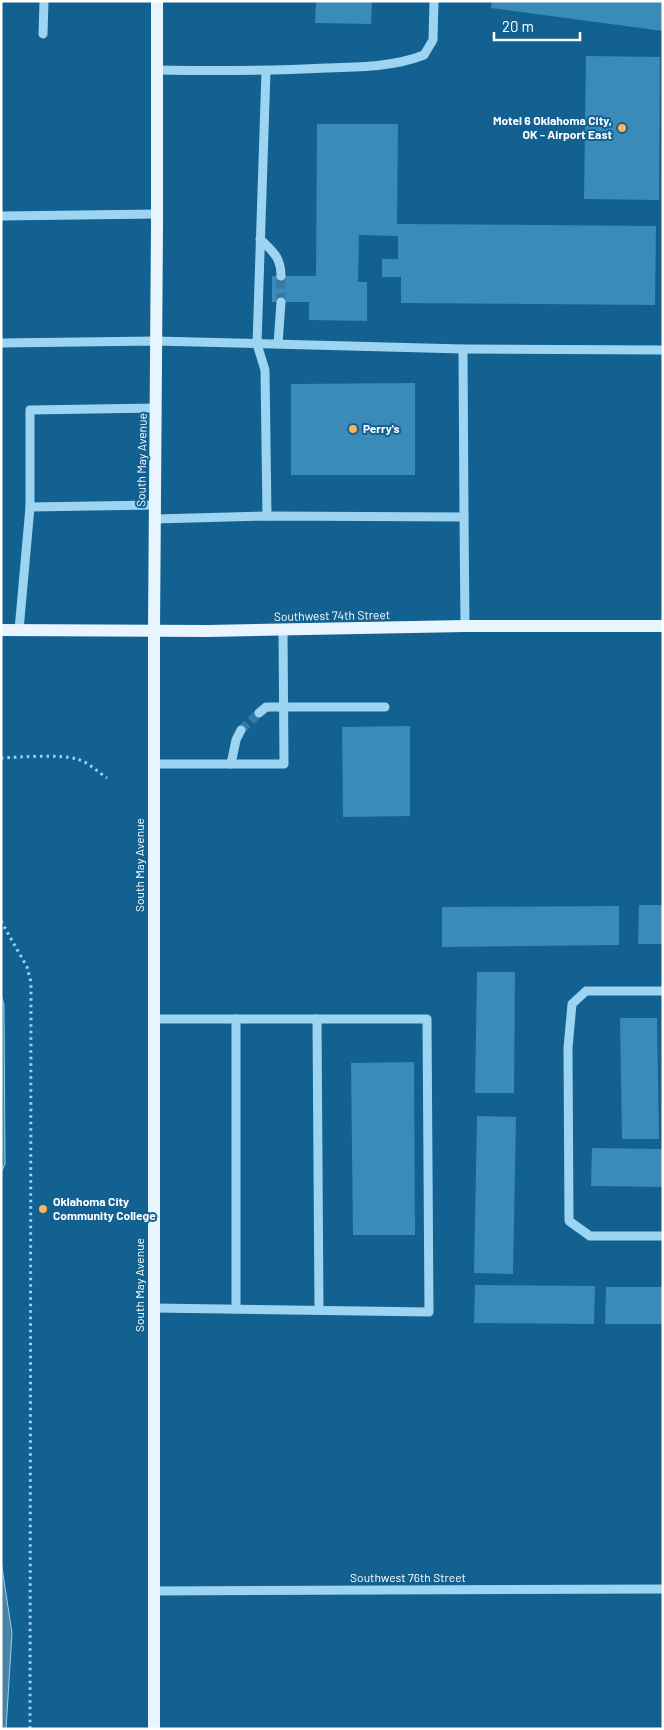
<svg xmlns="http://www.w3.org/2000/svg" width="664" height="1730" viewBox="0 0 664 1730" font-family="Barlow,sans-serif">
  <style>
    .water { fill: #4a83a4; stroke: #8fd2f6 }
    .building { fill: #3a8bb9 }
    .lines { fill: none; stroke-linecap: round; stroke-linejoin: round }
    .minor-tunnel { stroke: #3679a2; stroke-width: 9; stroke-dasharray: 9 4.5; stroke-linecap: butt }
    .path { stroke: #9dd4f2; stroke-width: 3; stroke-dasharray: 2.5 4; stroke-linecap: butt }
    .minor { stroke: #9dd4f2; stroke-width: 9 }
    .major { stroke: #e8f5ff; stroke-width: 12 }
    .poi-dot { fill: #ffb25e; stroke: #126191; stroke-width: 2 }
    .labels { text-anchor: middle; stroke-width: 4; stroke-linejoin: round; paint-order: stroke }
    .poi-label { font-size: 12px; font-weight: bold; fill: #fff; stroke: #126191; text-anchor: start }
    .street-label { font-size: 12px; fill: #fff; stroke: #126191 }
  </style>
  <rect width="100%" height="100%" fill="#126191"/>
  <g class="water">
    <path d="M1,994L4,1005L5,1164L1,1173Z"/>
    <path d="M1,1561L12,1633L6,1729H1Z"/>
  </g>
  <g class="building">
    <path d="M316,1H372L371,24L315,23Z"/>
    <path d="M492,1H663V31L491,8Z"/>
    <path d="M586,56L660,57L659,200L584,199Z"/>
    <path d="M317,124H398L397,224L656,226L655,305L401,303V277H382V259H398V236L359,235L358,282H367V321L309,320V302H272V276H316Z"/>
    <path d="M415,383V475H291V384Z"/>
    <path d="M410,726V816L343,817L342,727Z"/>
    <path d="M639,905H663V944H638Z"/>
    <path d="M619,906V945L442,947V907Z"/>
    <path d="M477,972H515L514,1093H475Z"/>
    <path d="M620,1018H657L659,1139H622Z"/>
    <path d="M414,1062L415,1235H353L351,1063Z"/>
    <path d="M477,1116L516,1117L513,1274L474,1273Z"/>
    <path d="M592,1148L663,1149V1187L591,1186Z"/>
    <path d="M475,1285L595,1286L594,1324L474,1323Z"/>
    <path d="M606,1287H663V1324H605Z"/>
  </g>
  <g class="lines">
    <g class="minor-tunnel">
      <path d="M281,302V276"/>
      <path d="M241,730L259,713"/>
    </g>
    <g class="path">
      <path d="M1,758C20,757 61,754 77,759C88,762 98,772 107,778"/>
      <path d="M1,921L27,967L31,982L30,1729"/>
    </g>
    <g class="minor">
      <path d="M43,34L44,1"/>
      <path d="M157,70C214,71 270,71 326,68C359,67 393,67 424,55L433,40L434,1"/>
      <path d="M266,71L257,344L265,370L267,516"/>
      <path d="M1,216L157,214"/>
      <path d="M260,239C273,252 281,257 281,276"/>
      <path d="M1,343L156,341L463,349L663,350"/>
      <path d="M278,344L281,302"/>
      <path d="M463,349L464,517"/>
      <path d="M30,507L155,505"/>
      <path d="M155,519L267,516L464,517L465,626"/>
      <path d="M19,630L30,507V410L156,408"/>
      <path d="M259,713L266,707H385"/>
      <path d="M154,764H284L283,630"/>
      <path d="M231,764L236,740L241,730"/>
      <path d="M663,991H586L572,1004L568,1048L569,1221L590,1236H663"/>
      <path d="M154,1019H427L429,1312L154,1308"/>
      <path d="M236,1019V1309"/>
      <path d="M317,1019L319,1310"/>
      <path d="M154,1591L663,1589"/>
    </g>
    <g class="major">
      <path d="M1,630L207,631L465,626H663"/>
      <path d="M154,1729V630L157,226V1"/>
    </g>
  </g>
  <g class="poi-dot">
    <circle cx="622" cy="128" r="5"/>
    <circle cx="353" cy="429" r="5"/>
    <circle cx="43" cy="1209" r="5"/>
  </g>
  <g class="labels">
    <g class="poi-label">
      <text x="612" y="125" text-anchor="end">Motel 6 Oklahoma City,<tspan x="612" dy="14">OK - Airport East</tspan></text>
      <text x="363" y="433">Perry's</text>
      <text x="53" y="1206">Oklahoma City<tspan x="53" dy="14">Community College</tspan></text>
    </g>
    <g class="street-label">
      <text transform="translate(142 460) rotate(-89)" y="4">South May Avenue</text>
      <text transform="translate(332 616) rotate(-1)" y="4">Southwest 74th Street</text>
      <text transform="translate(140 865) rotate(-90)" y="4">South May Avenue</text>
      <text transform="translate(140 1285) rotate(-90)" y="4">South May Avenue</text>
      <text x="408" y="1582">Southwest 76th Street</text>
    </g>
  </g>
  <rect width="664" height="1730" fill="none" stroke="#ffffff" stroke-width="5"/>
  <path d="M494 32v8h86v-8" fill="none" stroke="#ffffff" stroke-width="2.5"/>
  <text x="502" y="32" font-size="15" fill="#ffffff" stroke="#126191" stroke-width="4" paint-order="stroke">20 m</text>
</svg>
